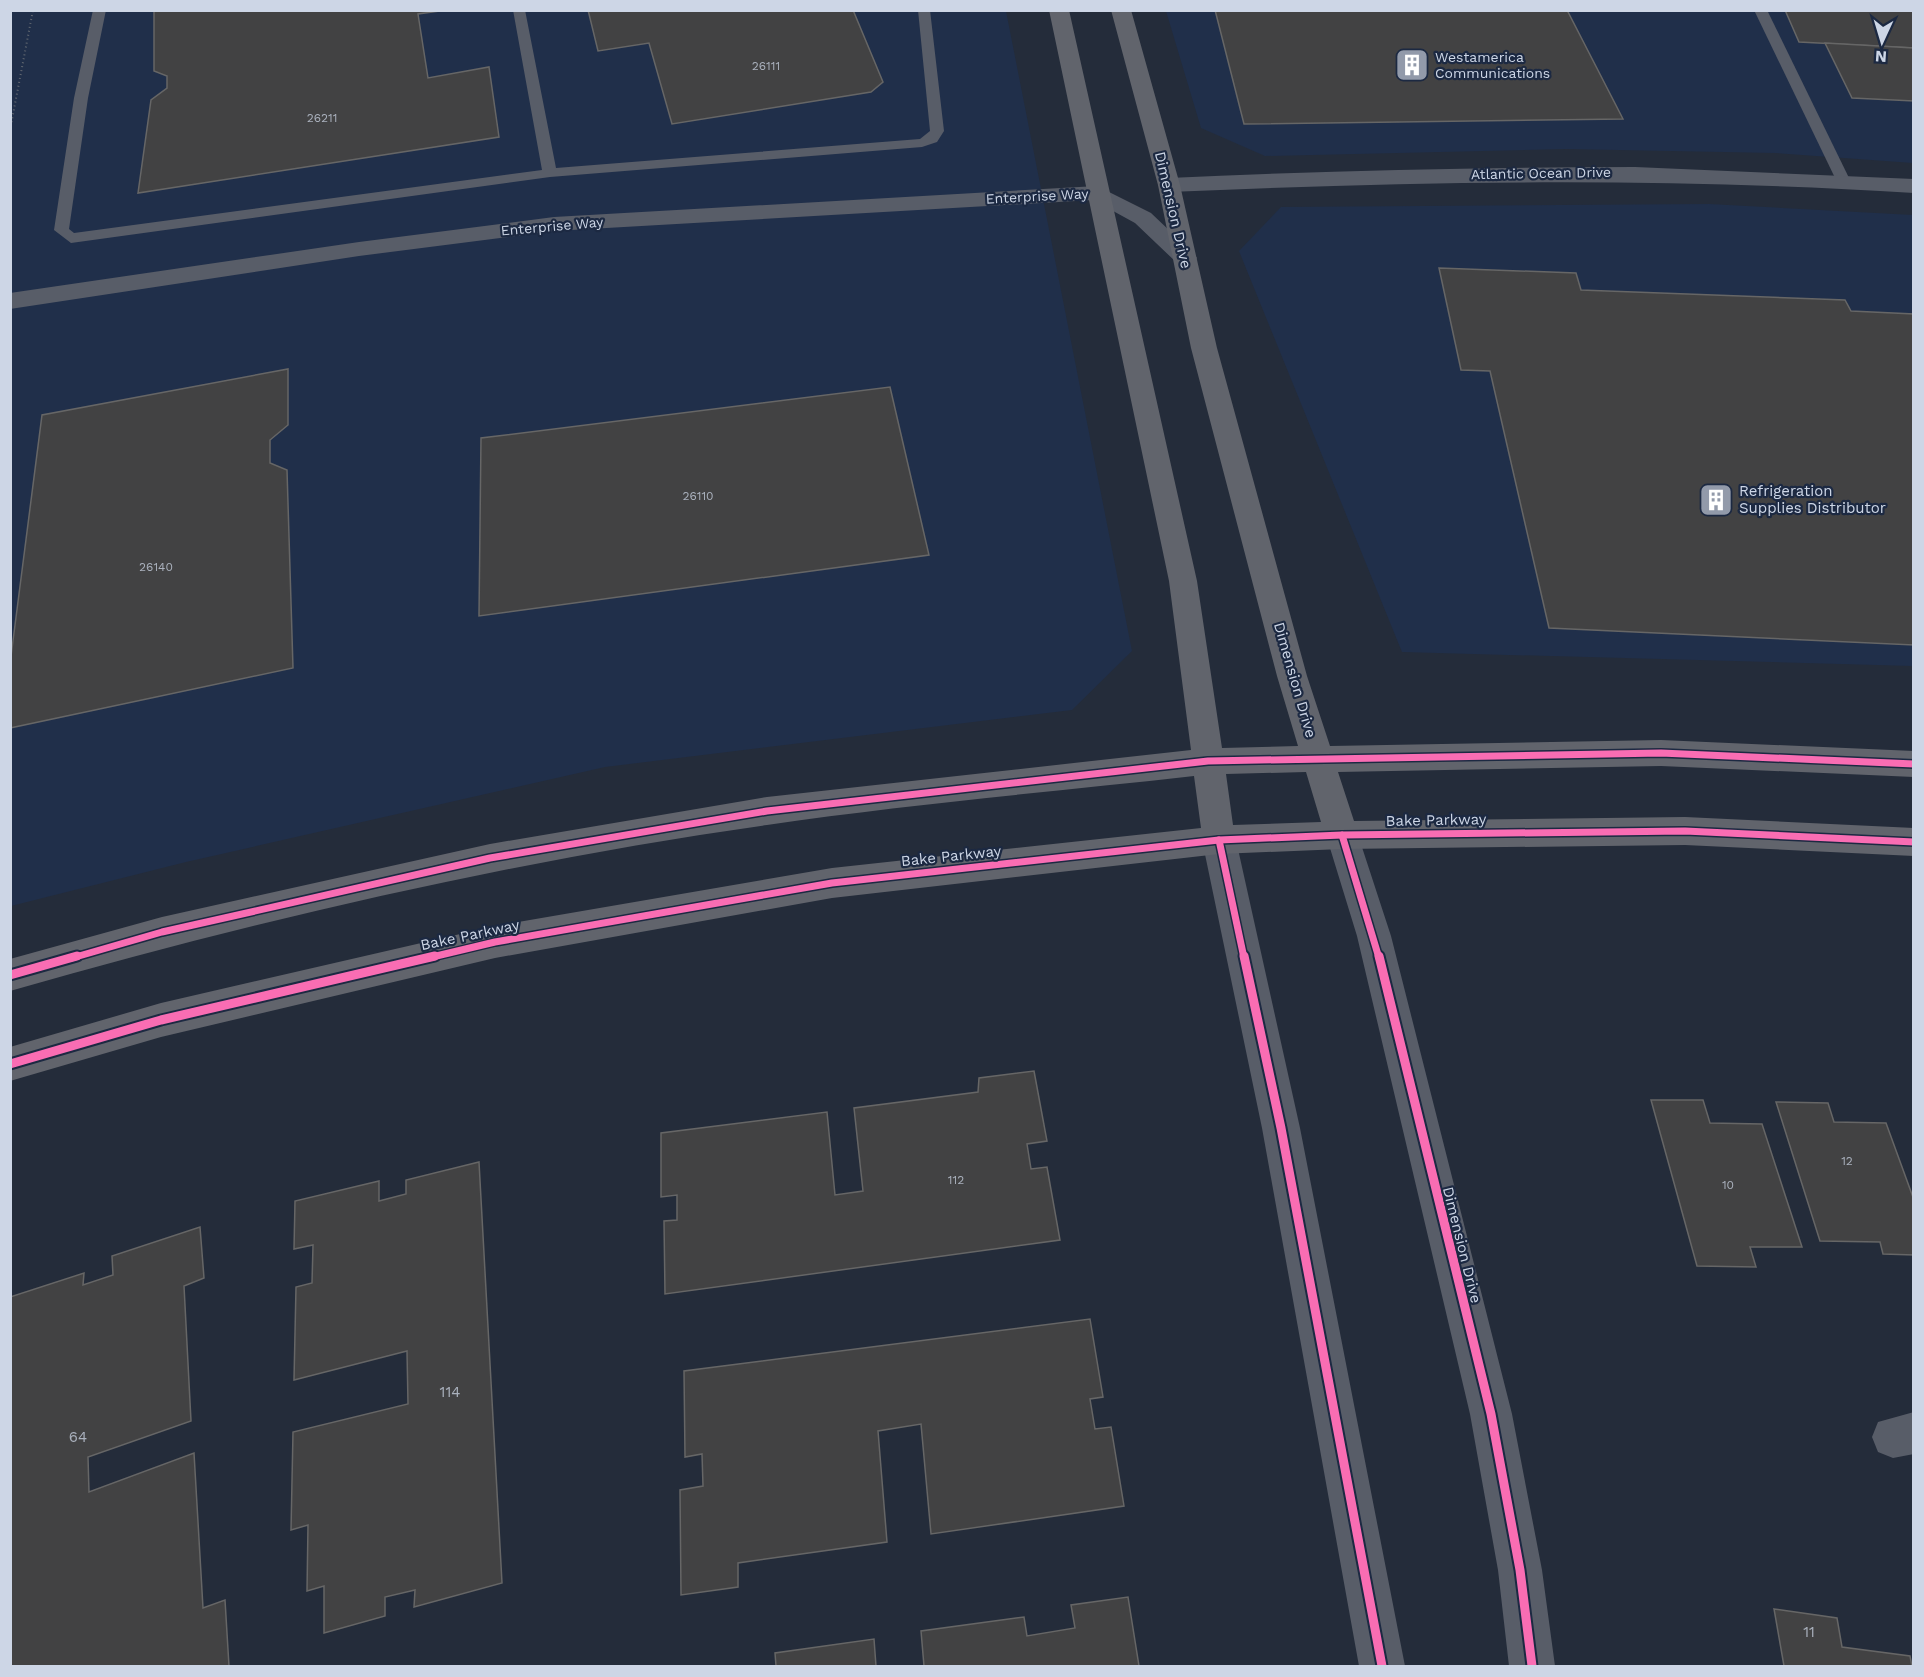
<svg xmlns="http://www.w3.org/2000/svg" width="1924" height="1677" viewBox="0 0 1924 1677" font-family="'Work Sans',sans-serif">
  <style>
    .built { fill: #202f4a }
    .building { fill: #424243; stroke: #666; stroke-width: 1.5 }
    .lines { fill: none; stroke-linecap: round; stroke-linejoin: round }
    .path { stroke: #626871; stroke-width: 2; stroke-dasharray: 1 3; stroke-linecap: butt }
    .service { fill: #585d68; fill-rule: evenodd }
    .minor { fill: #585d68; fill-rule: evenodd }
    .tertiary { fill: #585d68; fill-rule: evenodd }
    .secondary { fill: #61646c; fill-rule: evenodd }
    .cycleway-far1-casing { stroke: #1c2942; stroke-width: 10 }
    .cycleway-casing { stroke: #1c2942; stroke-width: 13 }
    .cycleway-far1 { stroke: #f96db3; stroke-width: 7 }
    .cycleway { stroke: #f96db3; stroke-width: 9 }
    .labels { text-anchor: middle; stroke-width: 4.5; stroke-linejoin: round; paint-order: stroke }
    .number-label { font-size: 12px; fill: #aab1bd }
    .far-poi-label { font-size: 14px; fill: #cdd6e6; stroke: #1c2942; text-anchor: start }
    .far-street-label { font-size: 14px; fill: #cdd6e6; stroke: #1c2942 }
    .street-label { font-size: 15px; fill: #cdd6e6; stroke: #1c2942 }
    .poi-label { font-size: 15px; fill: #cdd6e6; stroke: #1c2942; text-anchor: start }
    .near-number-label { font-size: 15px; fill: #aab1bd }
  </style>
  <rect width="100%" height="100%" fill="#242c3a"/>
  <g class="built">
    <path d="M10,11H1006L1132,651L1072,710L605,767L186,862L11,906Z"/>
    <path d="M1166,11H1913V163L1775,153L1566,149L1265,156L1201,128Z"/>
    <path d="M1709,204L1913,215V666L1402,652L1239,251L1281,207Z"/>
  </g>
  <g class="building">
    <path d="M154,10H447L418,14L428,78L489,67L499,137L138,193L151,100L167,88V76L154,71Z"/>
    <path d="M588,10H853L883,82L871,92L672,124L649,43L598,51Z"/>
    <path d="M1215,10H1567L1623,119L1244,124Z"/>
    <path d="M1785,10H1914V48L1799,42Z"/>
    <path d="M1825,43L1914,48V101L1852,98Z"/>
    <path d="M1439,268L1576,273L1581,290L1845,300L1851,311L1914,314V645L1549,628L1490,371L1461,370Z"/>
    <path d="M288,369V425L270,440V463L287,470L293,668L10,728V664L42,415Z"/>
    <path d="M890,387L929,555L479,616L481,438Z"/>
    <path d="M1034,1071L1047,1141L1027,1144L1031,1169L1047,1167L1060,1240L665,1294L664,1221L677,1220V1195L661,1197V1133L827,1112L835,1195L863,1191L854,1108L978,1092L979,1078Z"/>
    <path d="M1651,1100H1703L1710,1123L1762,1124L1802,1247H1750L1756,1267L1697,1266Z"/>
    <path d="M1776,1102L1828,1103L1834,1122L1886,1123L1914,1200V1255L1883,1254L1880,1242L1820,1241Z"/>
    <path d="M479,1162L502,1583L414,1607L415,1590L385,1597V1616L324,1633V1586L307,1591L308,1525L291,1530L293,1432L408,1404L407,1351L294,1380L296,1287L312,1283L313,1245L294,1249L295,1201L379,1181V1201L406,1194V1180Z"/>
    <path d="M200,1227L204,1278L184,1286L191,1421L88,1457L89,1492L194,1453L203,1608L225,1600L229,1666H10V1297L84,1273L83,1285L113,1275L112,1256Z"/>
    <path d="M1090,1319L1103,1397L1090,1399L1095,1429L1111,1427L1124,1506L931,1534L921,1424L878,1431L887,1542L738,1563V1587L681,1595L680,1490L703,1486L702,1454L685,1457L684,1371Z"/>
    <path d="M1128,1597L1139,1666H924L921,1631L1024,1617L1027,1636L1075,1628L1071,1605Z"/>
    <path d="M1774,1609L1837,1618L1842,1647L1910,1656L1912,1666H1784Z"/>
    <path d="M874,1639L876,1666H776L775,1653Z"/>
  </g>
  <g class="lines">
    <path class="path" d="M10,130L33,10"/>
    <g class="service">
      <path d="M93,10H106L88,98L69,229L74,233L542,170L513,10H525L556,168L920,139L930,131L918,10H930L944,131L937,142L922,147L550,177L71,243L54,230L74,98Z"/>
      <path d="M1754,10H1767L1851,182L1849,185H1839L1837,182Z"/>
    </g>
    <path class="minor" d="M1914,1412V1454L1893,1458L1878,1452L1872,1437L1878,1422Z"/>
    <g class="tertiary">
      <path d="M1635,167L1914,179V193C1665,177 1418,181 1169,192L1161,190L1158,185L1161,180L1169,178C1324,171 1479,167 1635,167Z"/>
      <path d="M1097,186L1151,213L1193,253L1197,258L1193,263L1185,265L1177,263L1135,223L1093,200L554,231L359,256L10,309V293L359,242L554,217Z"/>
      <path d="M1342,821L1354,825L1358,835L1391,936L1512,1414L1542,1570L1555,1666H1509L1498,1570L1470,1414L1357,936L1326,835L1330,825Z"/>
      <path d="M1219,826L1231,830L1236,840L1300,1128L1405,1666H1359L1262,1128L1202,840L1207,830Z"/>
    </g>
    <path class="secondary" d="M1049,10H1069L1197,581L1222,748L1298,746L1277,676L1191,348L1158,185L1111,10H1131L1180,185L1217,348L1307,676L1330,746L1661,740L1914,751V777L1661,766L1338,772L1354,821L1685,817L1914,828V856L1685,845L1342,849L1219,854L832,898L495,958L161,1037L10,1081V1047L161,1003L495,926L832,868L1201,828L1194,776C1052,792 909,804 767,825C512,861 258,920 10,991V959L162,917L490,844L767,797L1191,750L1169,581ZM1306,772L1321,822L1233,825L1226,774Z"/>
    <g class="cycleway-far1-casing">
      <g id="cycleway-far1">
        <path d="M1342,835L1379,958"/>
        <path d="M1219,840L1244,958"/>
        <path d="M72,958L162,932L490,858L767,811L1208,761L1661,753L1914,764"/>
        <path d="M428,958L495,942L832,883L1219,840L1342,835L1685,831L1914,842"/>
      </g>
    </g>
    <g class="cycleway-casing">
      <g id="cycleway">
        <path d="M1244,956L1281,1128L1382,1666"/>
        <path d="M1379,956L1491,1414L1520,1570L1532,1666"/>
        <path d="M10,975L77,956"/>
        <path d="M10,1064L161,1020L435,956"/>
      </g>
    </g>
    <use href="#cycleway-far1" class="cycleway-far1"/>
    <use href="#cycleway" class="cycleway"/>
  </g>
  <defs>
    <g id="building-square" transform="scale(1.725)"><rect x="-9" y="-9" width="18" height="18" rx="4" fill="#929aaa" stroke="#1c2942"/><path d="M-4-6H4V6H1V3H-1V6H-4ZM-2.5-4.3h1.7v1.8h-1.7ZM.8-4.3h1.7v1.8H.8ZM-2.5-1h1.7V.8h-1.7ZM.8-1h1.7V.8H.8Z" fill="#fff"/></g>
  </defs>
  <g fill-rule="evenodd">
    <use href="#building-square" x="1412" y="65"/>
    <use href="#building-square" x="1716" y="500"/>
  </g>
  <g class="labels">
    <g class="number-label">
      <text x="766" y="70">26111</text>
      <text x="322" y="122">26211</text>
      <text x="698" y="500">26110</text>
      <text x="156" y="571">26140</text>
      <text x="1847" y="1165">12</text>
      <text x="956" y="1184">112</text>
      <text x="1728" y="1189">10</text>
    </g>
    <g class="far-poi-label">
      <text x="1435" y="62">Westamerica<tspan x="1435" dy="16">Communications</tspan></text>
    </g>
    <g class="far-street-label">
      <text transform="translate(1541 173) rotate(-1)" y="5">Atlantic Ocean Drive</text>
      <text transform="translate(1037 196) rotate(-3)" y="5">Enterprise Way</text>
      <text transform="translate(552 226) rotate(-5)" y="5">Enterprise Way</text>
    </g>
    <g class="street-label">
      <text transform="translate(1173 210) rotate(77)" y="5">Dimension Drive</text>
      <text transform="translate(1295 680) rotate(74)" y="5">Dimension Drive</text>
      <text transform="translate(1436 820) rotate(-1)" y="5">Bake Parkway</text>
      <text transform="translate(951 856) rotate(-6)" y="5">Bake Parkway</text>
      <text transform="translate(470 935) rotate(-12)" y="5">Bake Parkway</text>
      <text transform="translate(1462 1245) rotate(76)" y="5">Dimension Drive</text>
    </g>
    <g class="poi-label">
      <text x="1739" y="496">Refrigeration<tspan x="1739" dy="17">Supplies Distributor</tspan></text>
    </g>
    <g class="near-number-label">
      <text x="450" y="1397">114</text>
      <text x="78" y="1442">64</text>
      <text x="1809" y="1637">11</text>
    </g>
  </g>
  <rect width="1924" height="1677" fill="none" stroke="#cdd6e6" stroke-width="24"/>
  <g transform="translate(1882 42) rotate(184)" stroke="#1c2942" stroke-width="4.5" paint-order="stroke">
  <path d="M0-4.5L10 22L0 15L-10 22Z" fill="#cdd6e6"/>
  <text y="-9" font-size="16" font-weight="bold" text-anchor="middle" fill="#cdd6e6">N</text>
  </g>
</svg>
